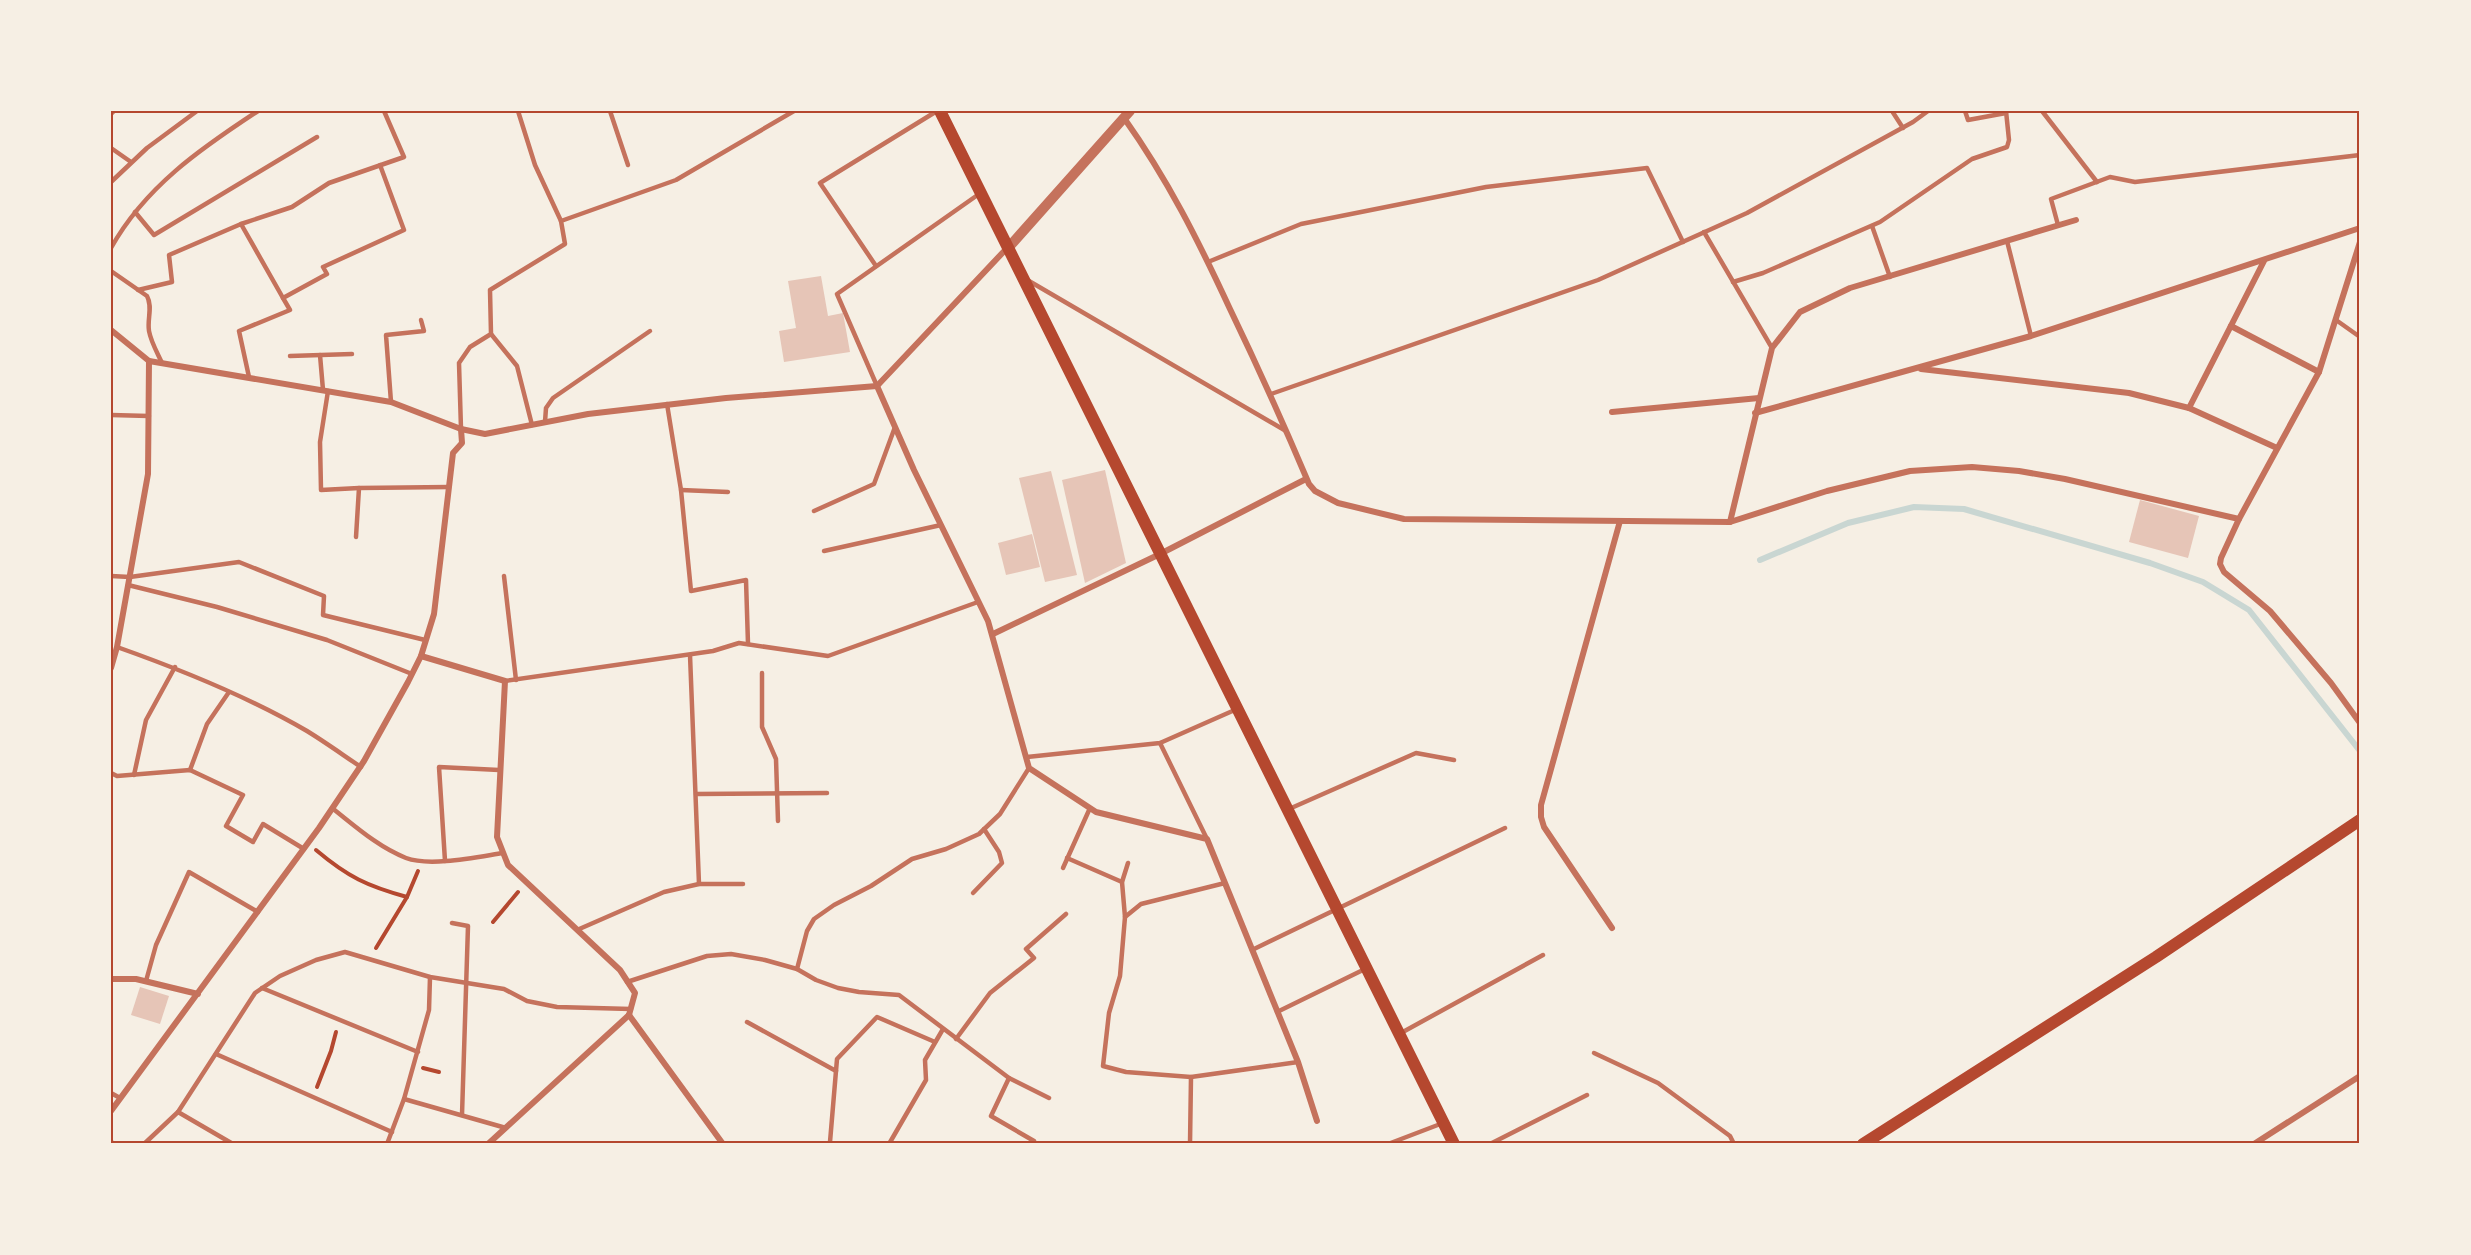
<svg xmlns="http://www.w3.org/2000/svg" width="2471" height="1255" viewBox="0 0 2471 1255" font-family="Literata,serif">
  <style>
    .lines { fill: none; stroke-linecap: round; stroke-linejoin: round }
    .stream { stroke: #c9d6d2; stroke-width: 6 }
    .building { fill: #e6c5b7 }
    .path { stroke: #b5482f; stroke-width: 4 }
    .service { stroke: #c5725c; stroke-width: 4.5 }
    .minor { stroke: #c5725c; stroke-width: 6 }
    .tertiary { stroke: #c5725c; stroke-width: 10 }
    .secondary { stroke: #b5482f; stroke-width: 12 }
    .neatline { fill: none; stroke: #b5482f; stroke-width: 2 }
  </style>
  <rect width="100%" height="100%" fill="#f6efe4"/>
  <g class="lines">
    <path class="stream" d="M1760,560L1848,523L1914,507L1964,509L2150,563L2203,582L2249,610L2360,751"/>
  </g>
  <g class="building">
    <path d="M821,276L828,316L843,313L850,352L784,362L779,331L796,328L788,281Z"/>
    <path d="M1105,470L1126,563L1085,583L1062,480Z"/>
    <path d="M1051,471L1077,575L1045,582L1019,478Z"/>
    <path d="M2140,500L2199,516L2188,558L2129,542Z"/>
    <path d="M1032,534L1040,567L1006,575L998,543Z"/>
    <path d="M140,987L169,996L160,1024L131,1015Z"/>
  </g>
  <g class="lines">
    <g class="path">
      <path d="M316,850C348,877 367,886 407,897"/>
      <path d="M493,922L518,892"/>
      <path d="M376,948L407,897L418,871"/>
      <path d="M423,1068L439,1072"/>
      <path d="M317,1087L331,1051L336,1032"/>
    </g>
    <g class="service">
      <path d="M518,111L535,165L561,221"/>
      <path d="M610,111L628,165"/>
      <path d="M1892,111L1903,128"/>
      <path d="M1965,111L1968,120L2006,113"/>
      <path d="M2042,111L2097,182"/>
      <path d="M111,148L131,162"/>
      <path d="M111,182L147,148L197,111"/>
      <path d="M135,212L154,235L317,137"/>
      <path d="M241,224L283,298"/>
      <path d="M2058,225L2051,199L2110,177L2135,182L2360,155"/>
      <path d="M1872,226L1890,277"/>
      <path d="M1704,232L1772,348"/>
      <path d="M2007,241L2031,336"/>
      <path d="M111,248C145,187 200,149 258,111"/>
      <path d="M1208,262L1301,224L1486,187L1647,168L1683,242"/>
      <path d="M876,266L820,183L937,111"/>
      <path d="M111,271L147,296C153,307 147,319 149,331C151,342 157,352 162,363"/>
      <path d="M1029,281L1286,431"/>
      <path d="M1733,282L1763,273L1880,222L1972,159L2007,147L2009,140L2006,111"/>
      <path d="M138,290L172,282L169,255L241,224L292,207L329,183L404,157L384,111"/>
      <path d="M2336,320L2360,337"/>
      <path d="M491,334L517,366L532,425"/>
      <path d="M320,355L323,390"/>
      <path d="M290,356L352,354"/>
      <path d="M249,377L239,331L290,310L283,298L327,274L323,267L404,230L380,165"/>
      <path d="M877,386L837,294L979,194"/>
      <path d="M328,391L320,442L321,490L359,488"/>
      <path d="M1271,394L1598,280L1747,213L1913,122L1928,111"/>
      <path d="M391,402L386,335L424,331L421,320"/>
      <path d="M667,404L681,490L691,591L746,580L748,644"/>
      <path d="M111,415L149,416"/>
      <path d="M545,422L546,408L553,398L650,331"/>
      <path d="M461,429L459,363L470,347L491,334L490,290L565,244L561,221L676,180L794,111"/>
      <path d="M681,490L728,492"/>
      <path d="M814,511L874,484L895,427"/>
      <path d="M356,537L359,488L449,487"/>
      <path d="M824,551L941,525"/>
      <path d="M111,576L130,577L239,562L324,596L323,615L425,640"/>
      <path d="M504,576L516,680"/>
      <path d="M128,585L217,607L327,640L412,674"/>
      <path d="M117,647C182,670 247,696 307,731C325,742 343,755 361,767"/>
      <path d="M690,655L699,884"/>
      <path d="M762,673V727L776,759L778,821"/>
      <path d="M505,681L713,651L739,643L828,656L978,602"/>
      <path d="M1160,743L1207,839"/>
      <path d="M1027,757L1160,743L1237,709"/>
      <path d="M190,770L207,724L229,692"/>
      <path d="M111,773L117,776L190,770L243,795L226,826L253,842L263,824L304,849"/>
      <path d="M134,775L146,720L175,667"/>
      <path d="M696,794L827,793"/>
      <path d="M332,808C355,826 378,847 406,858C430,867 477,857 503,853"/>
      <path d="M1289,809L1416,753L1454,760"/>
      <path d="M1067,858L1122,882"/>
      <path d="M445,861L439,767L499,770"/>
      <path d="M1128,863L1122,882L1125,917L1120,976L1109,1013L1103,1066L1126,1072L1191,1077L1298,1062"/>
      <path d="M1063,868L1090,808"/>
      <path d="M973,893L1002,863L999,852L984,829"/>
      <path d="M1125,917L1141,904L1225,883"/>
      <path d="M452,923L468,926L462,1115"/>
      <path d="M577,930L664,892L699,884H743"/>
      <path d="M1252,950L1505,828"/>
      <path d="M797,969L807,931L814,919L834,905L871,886L912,859L946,849L979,834L1000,814L1029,768"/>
      <path d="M146,981L156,945L189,872L258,912"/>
      <path d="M627,982L707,956L731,954L765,960L797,969L816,980L838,988L859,992L899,995L1009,1078L991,1116L1034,1141L1032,1144"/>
      <path d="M262,988L418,1052"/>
      <path d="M1277,1012L1365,969"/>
      <path d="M747,1022L836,1071"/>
      <path d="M1401,1033L1543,955"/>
      <path d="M956,1039L990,993L1034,958L1026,949L1066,914"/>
      <path d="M1594,1053L1658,1083L1730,1136L1734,1144"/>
      <path d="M216,1054L392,1132"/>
      <path d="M1009,1078L1049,1098"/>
      <path d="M111,1093L120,1098"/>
      <path d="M404,1099L506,1128"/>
      <path d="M178,1112L233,1144"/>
      <path d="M111,1142L115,1144"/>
      <path d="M830,1142L837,1059L877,1017L935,1042"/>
      <path d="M144,1144L178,1112L255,993L280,976L316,960L345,952L430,977L504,989L527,1001L557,1007L631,1009"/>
      <path d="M387,1144L404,1099L429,1010L430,977"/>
      <path d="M889,1144L926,1080L925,1060L943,1029"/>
      <path d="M1190,1144L1191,1077"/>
      <path d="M1388,1144L1443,1123"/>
      <path d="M1490,1144L1587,1095"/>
    </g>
    <g class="minor">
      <path d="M111,113L113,111"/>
      <path d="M1124,118C1168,180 1198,240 1230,309C1258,367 1284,425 1309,484L1315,491L1338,503L1404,519L1730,522L1827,491L1910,471L1972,467L2019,471L2065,479L2239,519"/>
      <path d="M2360,242L2319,372L2239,519L2221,558L2220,564L2224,572L2270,611L2331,683L2360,723"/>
      <path d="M2231,326L2319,372"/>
      <path d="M111,330L149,361L391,402L461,429L485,434L588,414L726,398L877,386L1008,247"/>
      <path d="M1921,369L2129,393L2189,408L2277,448"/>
      <path d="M877,386L914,470L988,621L1029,768L1096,812L1207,839L1298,1062L1317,1121"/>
      <path d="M2189,408L2264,261"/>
      <path d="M1612,412L1759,398"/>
      <path d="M1755,413L2031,336L2360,228"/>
      <path d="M1730,522L1772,348L1800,312L1850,288L2076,220"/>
      <path d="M993,634L1160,554L1306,479"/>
      <path d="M421,656L505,681L497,837L508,865L620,970L635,993L629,1015"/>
      <path d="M111,668L117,647L148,474L149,361"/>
      <path d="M1612,928L1544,827L1541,817V805L1620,521"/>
      <path d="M111,979H136L198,994"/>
      <path d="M629,1015L723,1144"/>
      <path d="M111,1111L319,828L364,761L408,682L421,656L434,614L453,453L462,443L461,429"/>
      <path d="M488,1144L629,1015"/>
      <path d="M2254,1144L2360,1076"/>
    </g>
    <path class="tertiary" d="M1009,247L1130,111"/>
    <g class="secondary">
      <path d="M940,111L1454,1144"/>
      <path d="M1863,1144L2156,957L2360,820"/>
    </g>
  </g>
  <rect width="2471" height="1255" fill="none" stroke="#f6efe4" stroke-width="225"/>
  <rect x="112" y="112" width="2246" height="1030" class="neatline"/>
</svg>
